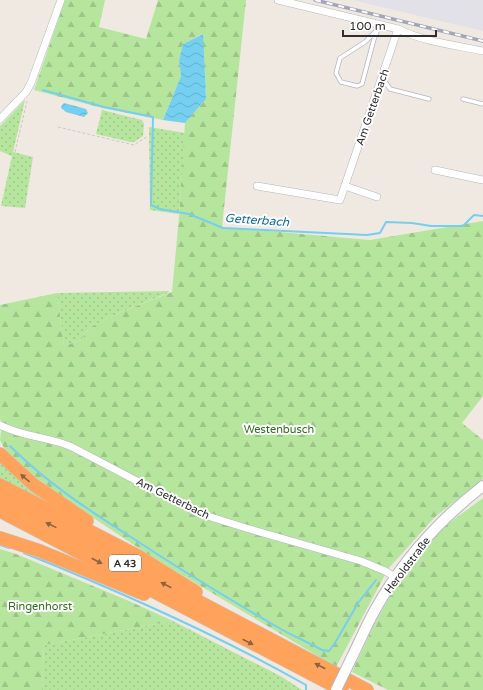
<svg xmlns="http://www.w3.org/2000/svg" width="483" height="690" viewBox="0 0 483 690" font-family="'Varela Round',sans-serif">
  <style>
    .industrial { fill: #e3e1e8 }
    .grass { fill: url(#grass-dots) }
    .forest { fill: url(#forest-firs) }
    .water { fill: url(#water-waves) }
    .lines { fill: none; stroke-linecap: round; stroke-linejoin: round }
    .stream { stroke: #75cff0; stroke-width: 2 }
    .service-casing { stroke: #b4b7c1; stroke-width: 5 }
    .minor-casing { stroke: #b4b7c1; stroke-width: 8 }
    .secondary-casing { stroke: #b4b7c1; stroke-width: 12 }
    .motorway-casing { stroke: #c9c9c9; stroke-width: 14 }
    .path { stroke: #c9c9c9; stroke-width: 1; stroke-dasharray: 3 2; stroke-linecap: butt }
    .service { stroke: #fff; stroke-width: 3.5 }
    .minor { stroke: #fff; stroke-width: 7 }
    .secondary { stroke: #fff; stroke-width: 10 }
    .motorway { stroke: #ffa35c; stroke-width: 13 }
    .rail-casing { stroke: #a3a6b8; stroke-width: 3.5 }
    .rail { stroke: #fff; stroke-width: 2; stroke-dasharray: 6; stroke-linecap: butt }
    .secondary-bridge-casing { stroke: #b4b7c1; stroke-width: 12; stroke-linecap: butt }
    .secondary-bridge { stroke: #fff; stroke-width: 10 }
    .oneway { fill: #8c6343 }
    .labels { text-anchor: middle; stroke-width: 4; stroke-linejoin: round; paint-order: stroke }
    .shield { fill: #fff; stroke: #6d6d6d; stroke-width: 1 }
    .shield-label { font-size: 10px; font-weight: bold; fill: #2e2e2e }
    .street-label { font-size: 11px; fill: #2e2e2e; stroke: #fff }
    .park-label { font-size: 11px; fill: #2c6e1b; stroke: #fff }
    .water-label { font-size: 12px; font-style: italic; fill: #0d6fa3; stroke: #fff }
  </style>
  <defs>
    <pattern id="grass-dots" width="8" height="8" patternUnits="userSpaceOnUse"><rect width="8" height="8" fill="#b6e59e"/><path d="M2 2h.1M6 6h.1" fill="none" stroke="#9dc588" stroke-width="1.8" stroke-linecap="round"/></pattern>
    <pattern id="forest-firs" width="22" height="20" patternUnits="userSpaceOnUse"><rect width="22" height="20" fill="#b6e59e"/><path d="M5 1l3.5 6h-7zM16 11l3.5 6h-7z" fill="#9dc588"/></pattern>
    <pattern id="water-waves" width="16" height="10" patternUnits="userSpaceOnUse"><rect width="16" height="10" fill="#75cff0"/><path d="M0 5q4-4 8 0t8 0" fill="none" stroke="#66b2ce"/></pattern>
  </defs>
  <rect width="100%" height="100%" fill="#efe9e1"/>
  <path class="industrial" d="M352,0H483V31Z"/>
  <g class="grass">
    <path d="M25,100L13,152L33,157L25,208L1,206L12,156L0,151V126Z"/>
    <path d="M102,110L142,120L144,124L143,136L134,142H130L96,134Z"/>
    <path d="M149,127L185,133L179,214L150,210Z"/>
    <path d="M169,291L168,293L121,312L89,328L81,340L64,346L57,293Z"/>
    <path d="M0,458L70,514L0,480Z"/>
    <path d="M173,621L282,677L302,690H42L44,645Z"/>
  </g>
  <g class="forest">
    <path d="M65,0H105L99,27L146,39L158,0H246L222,227L370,240L483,221V396L462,423L483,440V479L435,517L388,569L336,667L152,557L68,501L34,476L4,448L0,440L2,422L0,419V305L57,293L64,346L81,340L89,328L121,312L172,292L179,217L185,123L206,99L202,34L183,44L179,60L181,76L163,120L102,108L34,90Z"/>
    <path d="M483,498V690H388L352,672L374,625L400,578L445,526Z"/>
    <path d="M0,549L16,554L129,601L173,621L44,645L42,690H0Z"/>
  </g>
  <g class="water">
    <path d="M203,34L206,99L185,123L163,120L181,76L179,60L183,44Z"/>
    <path d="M64,103L86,109L88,113L84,117L66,112L61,108L62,105Z"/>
  </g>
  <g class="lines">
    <g class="stream">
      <path d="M43,90L104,107L153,117L151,205L160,209L189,214L223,228L367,235L380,233L386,222L412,223L431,226H463L474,215L483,216"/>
      <path d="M10,446C46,482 88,510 131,537C179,569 229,599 279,628C293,636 308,642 322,650L329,651L335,643L358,603L376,580"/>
      <path d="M0,545L9,548"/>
      <path d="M24,553C121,592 216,634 306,685V690"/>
    </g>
    <g class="service-casing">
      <g id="service">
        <path d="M378,29L365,42L340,58L336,73L341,82L357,86L362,84L374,39L380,24"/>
        <path d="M382,77L390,89L429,99"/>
        <path d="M463,99L483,104"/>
      </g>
    </g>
    <g class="minor-casing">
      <g id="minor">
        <path d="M278,0L398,29C424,42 455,45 483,51"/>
        <path d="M0,119L26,92L31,83L61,0"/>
        <path d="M435,170L483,180"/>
        <path d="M257,186L340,200L398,29"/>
        <path d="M345,186L377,197"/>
        <path d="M0,425C23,437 49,437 72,447L198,513L246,528L361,561L385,571L395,577"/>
      </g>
    </g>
    <g class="secondary-casing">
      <path id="secondary" d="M351,659C359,643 366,626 375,610C402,561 439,520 483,486"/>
    </g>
    <g class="motorway-casing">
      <g id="motorway">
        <path d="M0,454L34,485L87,521"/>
        <path d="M0,485L138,556L196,592"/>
        <path d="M0,498L82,540L367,690"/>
        <path d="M0,511C114,570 228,631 342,690"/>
        <path d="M0,538L40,551L144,594"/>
      </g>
    </g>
    <g class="path">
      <path d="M58,127L134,145L148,136"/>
      <path d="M15,152L27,101"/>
    </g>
    <use href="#service" class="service"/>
    <use href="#minor" class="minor"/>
    <use href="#secondary" class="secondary"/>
    <use href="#motorway" class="motorway"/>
    <g class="rail-casing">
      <path id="rail" d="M315,0L483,41"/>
    </g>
    <use href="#rail" class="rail"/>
    <g class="secondary-bridge-casing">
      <path id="secondary-bridge" d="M336,690L351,659"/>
    </g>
    <use href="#secondary-bridge" class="secondary-bridge"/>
  </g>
  <defs><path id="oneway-solid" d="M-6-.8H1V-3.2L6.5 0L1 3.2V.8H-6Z"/></defs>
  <g class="oneway">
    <use href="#oneway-solid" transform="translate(25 478) rotate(-140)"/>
    <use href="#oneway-solid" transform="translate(51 525) rotate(-154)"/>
    <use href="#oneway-solid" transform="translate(97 561) rotate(28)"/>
    <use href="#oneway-solid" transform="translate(166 585) rotate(-152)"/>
    <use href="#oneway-solid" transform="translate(248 642) rotate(27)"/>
    <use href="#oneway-solid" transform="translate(320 666) rotate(-153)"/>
  </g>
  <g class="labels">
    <rect class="shield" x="109" y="555" width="32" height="16" rx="3"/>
    <g class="shield-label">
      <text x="125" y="567">A 43</text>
    </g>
    <g class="street-label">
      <text transform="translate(372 107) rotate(-71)" y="4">Am Getterbach</text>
      <text transform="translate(173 498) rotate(26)" y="4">Am Getterbach</text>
      <text transform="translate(407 565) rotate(-53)" y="4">Heroldstraße</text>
    </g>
    <g class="park-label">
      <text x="279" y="433">Westenbusch</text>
      <text x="40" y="610">Ringenhorst</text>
    </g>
    <g class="water-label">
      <text transform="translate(257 220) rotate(4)" y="4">Getterbach</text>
    </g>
  </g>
  <path d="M343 30v6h93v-6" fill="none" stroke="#2e2e2e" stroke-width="2"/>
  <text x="349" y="30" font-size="12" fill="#2e2e2e" stroke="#ffffff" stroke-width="3" paint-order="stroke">100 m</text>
</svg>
